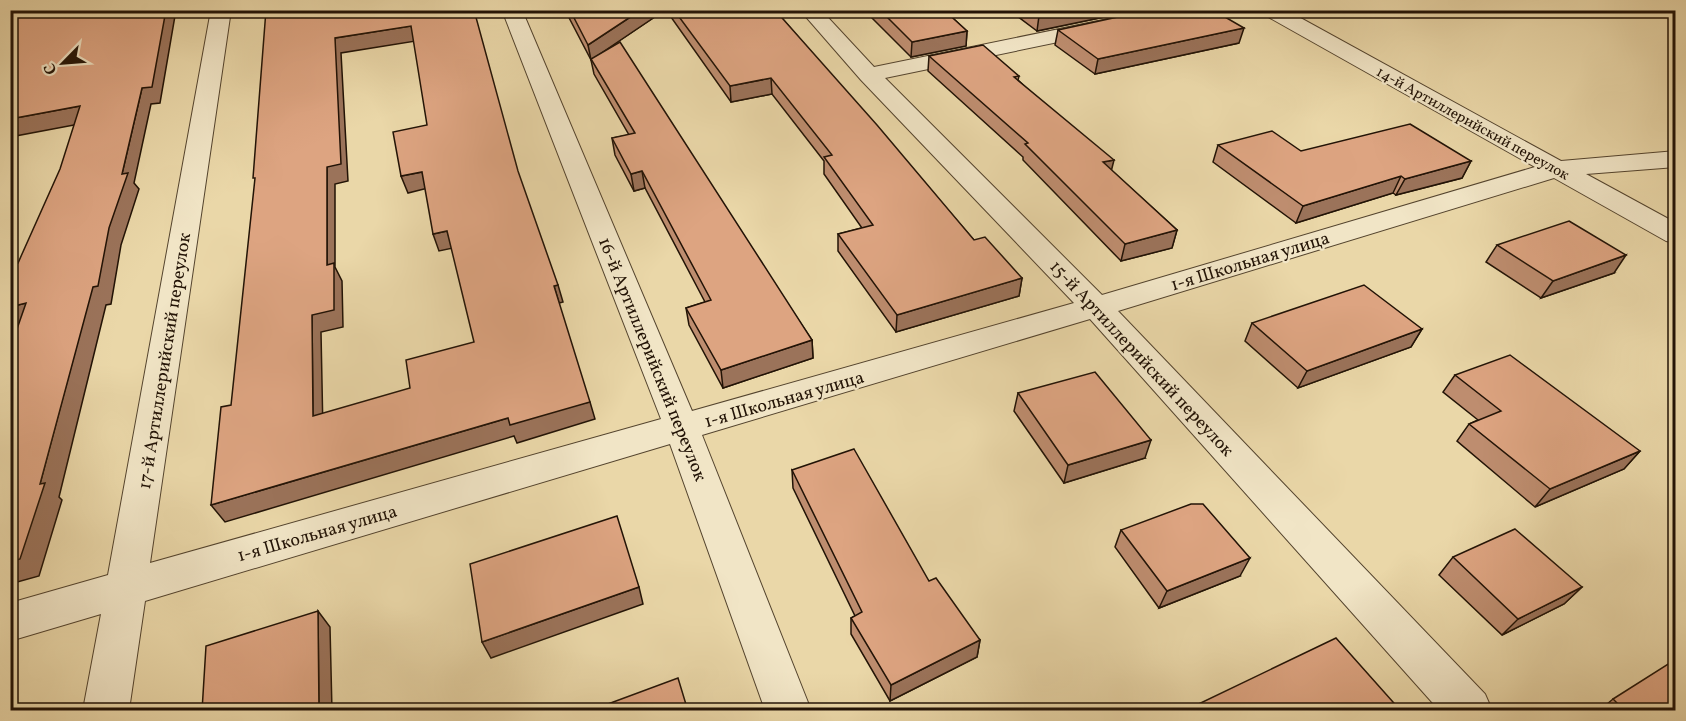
<svg xmlns="http://www.w3.org/2000/svg" width="1686" height="721" viewBox="0 0 1686 721" font-family="Vollkorn,serif">
  <style>
    .lines { fill: none; stroke-linecap: round; stroke-linejoin: round }
    .minor-casing { stroke: #54442e; stroke-width: 2 }
    .minor { fill: #f1e5c6; fill-rule: evenodd }
    .wall { fill: #be8d6f; stroke: #221306; stroke-width: 1.5 }
    .shaded-wall { fill: #9b735a; stroke: #221306; stroke-width: 1.5 }
    .building { fill: #dda481; stroke: #221306; stroke-width: 1.5; fill-rule: evenodd }
    .labels { text-anchor: middle; stroke-width: 4.5; stroke-linejoin: round; paint-order: stroke }
    .far-street-label { font-size: 15px; fill: #221306; stroke: #f1e5c6 }
    .street-label { font-size: 18px; fill: #221306; stroke: #f1e5c6 }
  </style>
  <rect width="100%" height="100%" fill="#ead7a8"/>
  <filter id="stains"><feTurbulence type="fractalNoise" baseFrequency=".00333" numOctaves="4"/><feColorMatrix values="0 0 0 0 .2 0 0 0 0 .09 0 0 0 0 .02 0 0 0 .5 -.17"/></filter>
  <radialGradient id="worn" r=".72"><stop offset=".6" stop-color="#630" stop-opacity="0"/><stop offset="1" stop-color="#630" stop-opacity=".3"/></radialGradient>
  <g class="lines">
    <g class="minor-casing">
      <path id="minor" d="M211,10H231L150,563L661,419L502,10H522L692,411L1074,303L861,80L800,10H821L874,67L1152,10H1194L1191,14L1184,16L885,78L1102,295L1535,167L1263,14L1260,10H1286L1561,161L1676,151V167L1586,174L1676,223V243L1666,241L1554,178L1118,311L1485,694L1492,710H1439L1090,319L702,435L811,710H765L670,444L145,601L129,710H83L101,614L10,641V603L108,575Z"/>
    </g>
    <use href="#minor" class="minor"/>
  </g>
  <g class="wall">
    <path d="M565,10H665L613,45L812,340L813,358L723,388L689,325L686,308L705,302L645,188L634,191L615,155L612,138L629,135L594,74L591,60Z"/>
    <path d="M666,10H775L974,240L1022,278L1019,296L896,332L838,251V234L862,228L824,174V161L772,94L731,102Z"/>
    <path d="M864,10H944L967,31L966,46L911,57Z"/>
    <path d="M1009,10H1138L1037,31Z"/>
    <path d="M1058,30L1239,43L1095,74L1055,45Z"/>
    <path d="M929,56L1019,76L1018,80L1111,170L1177,230L1172,248L1121,261L1023,160V157L928,71Z"/>
    <path d="M1218,145L1301,151L1471,161L1462,178L1396,195L1393,193L1296,223L1213,162Z"/>
    <path d="M1497,245L1614,273L1541,298L1486,262Z"/>
    <path d="M1252,323L1422,329L1411,347L1298,388L1245,341Z"/>
    <path d="M1455,375L1640,451L1624,469L1535,507L1457,441L1469,424L1478,420L1443,392Z"/>
    <path d="M1018,393L1145,458L1064,483L1014,411Z"/>
    <path d="M792,470L929,581L980,640L977,657L890,701L851,634V618L855,616L793,488Z"/>
    <path d="M1121,530L1240,576L1159,608L1115,547Z"/>
    <path d="M1453,557L1582,587L1564,604L1502,635L1439,575Z"/>
    <path d="M1613,699L1676,711H1599Z"/>
  </g>
  <g class="shaded-wall">
    <path d="M166,10H176L160,103L151,104L134,183L139,189L121,245L111,304L106,305L59,497L62,500L39,576L10,584V562L40,484L122,174L142,88Z"/>
    <path d="M641,10H665L591,60L588,45Z"/>
    <path d="M1069,10H1138L1037,31L1039,16Z"/>
    <path d="M411,26L416,41L341,53L348,181L335,184V267L342,281L343,327L321,332L323,433L313,416L312,315L327,265V167L335,38Z"/>
    <path d="M1244,28L1239,43L1095,74L1098,59Z"/>
    <path d="M967,31L966,46L911,57L912,42Z"/>
    <path d="M771,78L772,94L731,102L730,86Z"/>
    <path d="M80,106L90,122L10,137V119Z"/>
    <path d="M1114,160L1110,176L1103,162Z"/>
    <path d="M1471,161L1462,178L1396,195L1405,179Z"/>
    <path d="M642,171L645,188L634,191L631,174Z"/>
    <path d="M422,172L428,188L408,193L401,176Z"/>
    <path d="M1401,176L1393,193L1296,223L1303,206Z"/>
    <path d="M1177,230L1172,248L1121,261L1125,244Z"/>
    <path d="M447,231L453,248L439,251L433,234Z"/>
    <path d="M1626,255L1614,273L1541,298L1553,281Z"/>
    <path d="M1022,278L1019,296L896,332L897,315Z"/>
    <path d="M558,285L563,302L559,303L554,286Z"/>
    <path d="M26,303L40,321L15,327L10,321V307Z"/>
    <path d="M1422,329L1411,347L1298,388L1307,371Z"/>
    <path d="M812,340L813,358L723,388L721,370Z"/>
    <path d="M590,402L595,419L517,443L514,436L225,522L211,505L508,418Z"/>
    <path d="M1151,440L1145,458L1064,483L1068,465Z"/>
    <path d="M1640,451L1624,469L1535,507L1550,489Z"/>
    <path d="M1250,558L1240,576L1159,608L1167,591Z"/>
    <path d="M639,587L643,604L491,658L482,642Z"/>
    <path d="M1582,587L1564,604L1502,635L1518,619Z"/>
    <path d="M318,611L330,627L332,711H319Z"/>
    <path d="M980,640L977,657L890,701L891,685Z"/>
  </g>
  <g class="building">
    <path d="M10,10H166L152,87L142,88L122,174L128,173L109,228L98,286L93,287L40,484L45,483L20,559L10,562V349L26,303L10,307V275L14,264L18,263L60,169L80,106L10,119Z"/>
    <path d="M266,10H474L518,171L558,285L554,286L590,402L510,425L508,418L211,505L221,407L231,405L255,178H253ZM411,26L427,125L393,132L401,176L422,172L433,234L447,231L474,342L406,360L410,388L313,416L312,315L334,310V263L327,265V167L341,164L335,38Z"/>
    <path d="M570,10H641L588,45Z"/>
    <path d="M674,10H775L877,125L974,240L985,237L1022,278L897,315L838,234L873,225L824,157L832,155L771,78L730,86Z"/>
    <path d="M880,10H944L967,31L912,42Z"/>
    <path d="M1031,10H1069L1039,16Z"/>
    <path d="M1150,10H1213L1244,28L1098,59L1058,30Z"/>
    <path d="M620,42L812,340L721,370L686,308L711,300L642,171L631,174L612,138L635,133L591,59Z"/>
    <path d="M983,45L1019,76L1014,77L1114,160L1103,162L1177,230L1125,244L1025,144L1028,143L929,56Z"/>
    <path d="M1410,124L1471,161L1405,179L1401,176L1303,206L1218,145L1272,131L1301,151Z"/>
    <path d="M1569,221L1626,255L1553,281L1497,245Z"/>
    <path d="M1364,285L1422,329L1307,371L1252,323Z"/>
    <path d="M1510,355L1640,451L1550,489L1469,424L1501,411L1455,375Z"/>
    <path d="M1095,372L1151,440L1068,465L1018,393Z"/>
    <path d="M854,449L929,581L936,578L980,640L891,685L851,618L862,612L792,470Z"/>
    <path d="M1191,504H1203L1250,558L1167,591L1121,530Z"/>
    <path d="M617,516L639,587L482,642L470,564Z"/>
    <path d="M1515,529L1582,587L1518,619L1453,557Z"/>
    <path d="M318,611L319,711H202L206,646Z"/>
    <path d="M1336,638L1401,711H1184Z"/>
    <path d="M1676,659V711H1625L1613,699Z"/>
    <path d="M678,678L688,711H589Z"/>
  </g>
  <g class="labels">
    <g class="far-street-label">
      <text transform="translate(1473 123) rotate(29)" y="5">14-й Артиллерийский переулок</text>
    </g>
    <g class="street-label">
      <text transform="translate(1250 261) rotate(-17)" y="6">1-я Школьная улица</text>
      <text transform="translate(1142 358) rotate(47)" y="6">15-й Артиллерийский переулок</text>
      <text transform="translate(653 359) rotate(68)" y="6">16-й Артиллерийский переулок</text>
      <text transform="translate(164 361) rotate(-81)" y="6">17-й Артиллерийский переулок</text>
      <text transform="translate(784 399) rotate(-16)" y="6">1-я Школьная улица</text>
      <text transform="translate(317 533) rotate(-16)" y="6">1-я Школьная улица</text>
    </g>
  </g>
  <rect width="1686" height="721" fill="none" stroke="#ead7a8" stroke-width="36"/>
  <rect x="12" y="12" width="1662" height="697" fill="none" stroke="#221306" stroke-width="3"/>
  <rect x="18" y="18" width="1650" height="685" fill="none" stroke="#221306" stroke-width="1.5"/>
  <g transform="translate(63 63) rotate(245)" stroke="#f1e5c6" stroke-width="4.5" paint-order="stroke">
  <path d="M0-4.5L10 22L0 15L-10 22Z" fill="#221306"/>
  <text y="-9" font-size="16" font-weight="bold" text-anchor="middle" fill="#221306">С</text>
  </g>
  <rect width="100%" height="100%" filter="url(#stains)"/>
  <rect width="100%" height="100%" fill="url(#worn)"/>
</svg>
